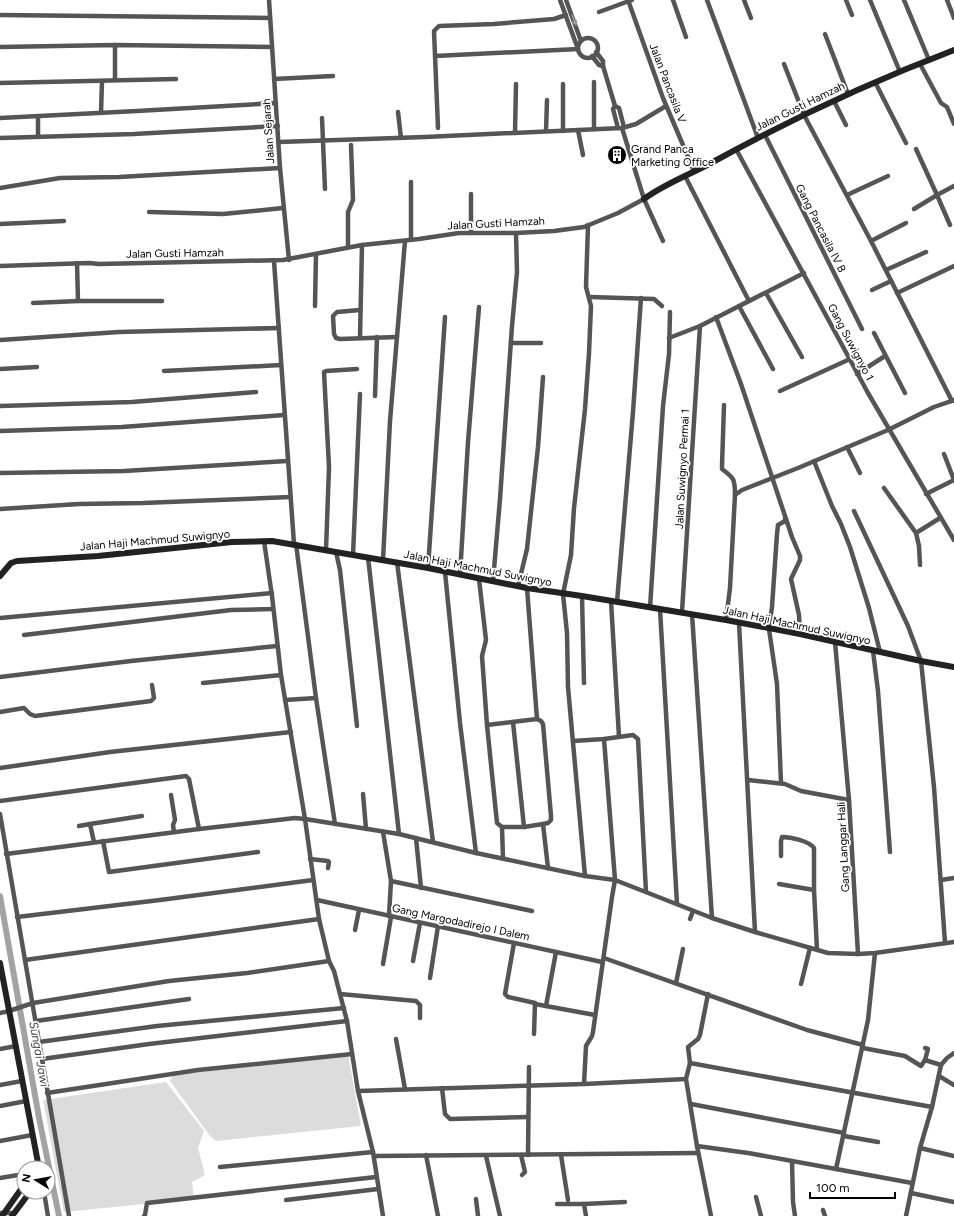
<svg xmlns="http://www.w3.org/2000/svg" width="954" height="1216" viewBox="0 0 954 1216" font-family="Figtree,sans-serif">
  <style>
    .green { fill: #dcdcdc }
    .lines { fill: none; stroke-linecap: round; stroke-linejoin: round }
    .canal { stroke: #a3a3a3; stroke-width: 6 }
    .street { stroke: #555; stroke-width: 4.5 }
    .secondary { stroke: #222; stroke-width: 6 }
    .oneway { fill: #999 }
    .labels { text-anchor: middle; stroke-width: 3.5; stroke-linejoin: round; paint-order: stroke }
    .street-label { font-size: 11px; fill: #000; stroke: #fff }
    .poi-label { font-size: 11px; fill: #000; stroke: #fff; text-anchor: start }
    .water-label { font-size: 12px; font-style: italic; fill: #444; stroke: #fff }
  </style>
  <rect width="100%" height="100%" fill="#fff"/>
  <g class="green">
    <path d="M348,1055L361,1126L216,1141L210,1136L170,1081L173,1075Z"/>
    <path d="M166,1082L204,1131L198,1148L205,1175L192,1182L194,1199L64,1212L43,1100Z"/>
  </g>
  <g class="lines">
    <path class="canal" d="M0,896L39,1118L59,1216"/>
    <g class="street">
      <path d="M269,0L280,168L289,260"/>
      <path d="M566,0L581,41"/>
      <path d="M628,0L663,98L694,171"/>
      <path d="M673,0L686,37"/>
      <path d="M707,0L758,138"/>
      <path d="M744,0L751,18"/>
      <path d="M846,0L852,15"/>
      <path d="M870,0L900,72"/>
      <path d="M904,0L929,60"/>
      <path d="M947,0L954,18"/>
      <path d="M599,12L632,0"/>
      <path d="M0,15L270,18"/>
      <path d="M825,34L848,94"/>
      <circle cx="588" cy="48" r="10"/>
      <path d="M115,45V80"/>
      <path d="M0,47L115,45L272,47"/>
      <path d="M596,52L603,61V66L615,106L619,108L624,127"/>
      <path d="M435,56L578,49L560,0"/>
      <path d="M592,56L599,65L603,66"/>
      <path d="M784,64L804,115L871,241L952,401"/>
      <path d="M920,64L941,103L947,107L954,124"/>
      <path d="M274,79L333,76"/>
      <path d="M594,82V129"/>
      <path d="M875,82L906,143"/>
      <path d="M0,83L176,79"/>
      <path d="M563,84V131"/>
      <path d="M834,101L846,125"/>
      <path d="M615,106L613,109L618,128"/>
      <path d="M398,112L401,138"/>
      <path d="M101,113L102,81"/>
      <path d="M0,118L137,111L276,103"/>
      <path d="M322,118L325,189"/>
      <path d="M438,128L434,31L439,26L494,24L554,19L566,15"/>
      <path d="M622,128L644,199L663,241"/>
      <path d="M578,130L583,155"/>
      <path d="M546,131L547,100"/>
      <path d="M515,133L516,84"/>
      <path d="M765,135L862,329"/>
      <path d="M38,136V117"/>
      <path d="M0,138L134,134L278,126"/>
      <path d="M279,142L425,137L622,128L636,124L666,106"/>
      <path d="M736,149L868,393L954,540"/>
      <path d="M685,176L749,301"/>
      <path d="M0,188L60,178L119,177L280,168"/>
      <path d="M847,195L888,176"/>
      <path d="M914,209L937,195L916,149"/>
      <path d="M149,212L223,214L283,208"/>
      <path d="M0,224L64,221"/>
      <path d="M950,225L937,195L954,186"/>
      <path d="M471,233V194"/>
      <path d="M411,239V182"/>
      <path d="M871,241L906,223"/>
      <path d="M348,247V212L353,200L351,145"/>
      <path d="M274,261L294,544"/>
      <path d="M77,263L78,301"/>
      <path d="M0,266L89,263L99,264L283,260L362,245L419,239L459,233H516L554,231L584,227L618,213L644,199"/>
      <path d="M886,270L926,252"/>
      <path d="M872,290L891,281"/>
      <path d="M766,293L802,357"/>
      <path d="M897,293L954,266"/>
      <path d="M590,297L654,299L662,306"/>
      <path d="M33,303L78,301H162"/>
      <path d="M315,306L316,254"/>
      <path d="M739,306L773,369"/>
      <path d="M360,310L337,312L333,316L334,334L336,338L340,339L397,337"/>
      <path d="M716,317L741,384L792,537L800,556V560L791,579L799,615L800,634"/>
      <path d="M874,333L905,393"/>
      <path d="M360,338L362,245"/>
      <path d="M669,338L700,326L804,273"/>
      <path d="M0,340L119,332L279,328"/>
      <path d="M511,343H541"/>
      <path d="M0,369L37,367"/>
      <path d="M164,371L281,365"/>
      <path d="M857,374L885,356"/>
      <path d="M780,391L850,359"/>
      <path d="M375,396L377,337"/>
      <path d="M724,405L722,466V469C734,478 735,479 735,495"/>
      <path d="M0,406L132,402L256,392"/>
      <path d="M0,431L122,427L284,415"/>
      <path d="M847,447L860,473"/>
      <path d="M944,454L954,480"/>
      <path d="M814,461L832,506L841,524L850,547L869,608L880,652"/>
      <path d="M0,473L124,471L287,461"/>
      <path d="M884,488L916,533"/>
      <path d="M926,494L954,480"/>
      <path d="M0,509L79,504L143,503L290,497"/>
      <path d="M854,511L908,626L921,661L934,787L945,943"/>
      <path d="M264,541L272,596L281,675L305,819L319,919L329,961L334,971L347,1021L358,1091L373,1152L383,1216"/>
      <path d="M296,544L316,698L335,824"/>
      <path d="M326,550L329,467L324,372L326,371L357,369"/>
      <path d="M336,552L340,570L357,726"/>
      <path d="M353,555L360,394"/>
      <path d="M368,557L399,834"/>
      <path d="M383,560L390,421L405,241"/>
      <path d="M397,562L433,842"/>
      <path d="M920,565L919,546L916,533L940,518"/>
      <path d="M428,568L445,317"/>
      <path d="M445,572L460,723L476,853"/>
      <path d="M460,575L468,442L479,307"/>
      <path d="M479,579L486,640L482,656L487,725L497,823L502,827H524L543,824"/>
      <path d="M493,581L500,499L512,326L517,272L516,233"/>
      <path d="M518,586L527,549L538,447L543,377"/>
      <path d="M527,588L537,719L541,721L543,724L551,816V820L548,823L543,824L548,868"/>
      <path d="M582,596L584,683"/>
      <path d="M611,601L619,737"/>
      <path d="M617,602L633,412L641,298"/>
      <path d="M650,608L663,406L669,354L670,312"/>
      <path d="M660,609L677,904"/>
      <path d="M682,612L700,326"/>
      <path d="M692,614L712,918"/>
      <path d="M0,618L272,593"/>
      <path d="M726,620L730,588L735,495L742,490L798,468L888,430L934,407L954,400"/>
      <path d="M739,623L755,932"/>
      <path d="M24,635L231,610L273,609"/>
      <path d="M835,642L849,800L858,954L875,953L954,942"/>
      <path d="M873,651L878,691L890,852"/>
      <path d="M0,677L131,661L277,646"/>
      <path d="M203,683L281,675"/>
      <path d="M285,700L316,698"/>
      <path d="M0,712L24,708L30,714L35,716L151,701L154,698L152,685"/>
      <path d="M513,722L524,827"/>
      <path d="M487,725L537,719"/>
      <path d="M604,739L615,880L612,897L593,1032L592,1036L586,1046L584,1084L686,1079"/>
      <path d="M573,741L604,739L633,735L638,739L646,892"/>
      <path d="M0,768L110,752L291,732"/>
      <path d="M748,780L785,784L801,791L849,800"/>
      <path d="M781,783L777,684L769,629L772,607L777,534L778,525L785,521V518"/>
      <path d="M363,794L366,829"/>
      <path d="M171,795L175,820L173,825L174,832"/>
      <path d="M0,801L186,776L189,779L199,829"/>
      <path d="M0,814L39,1042"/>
      <path d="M79,826L90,824"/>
      <path d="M502,827L503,858"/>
      <path d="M383,832L391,881L389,916"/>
      <path d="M416,838L421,888"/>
      <path d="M103,841L109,872L258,852"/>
      <path d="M94,842L90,824L142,816"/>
      <path d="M6,854L199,829L295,818L305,819L399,834L476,853L585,876L615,880L712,918L755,932L828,953L858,954"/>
      <path d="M781,856V841L782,837C791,837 809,841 814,848V890L817,950"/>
      <path d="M310,859L328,861L329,862L328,868"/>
      <path d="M585,876L568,687L567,633L563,594L571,555L574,508L585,409L589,353L591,306L586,287L588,225"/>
      <path d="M941,880L954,878"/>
      <path d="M391,881L532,911"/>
      <path d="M779,884L814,890"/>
      <path d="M317,900L602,962"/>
      <path d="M17,917L160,900L313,880"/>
      <path d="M690,919L693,911"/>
      <path d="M355,930L359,910"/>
      <path d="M514,943L505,994L508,997L535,1003L534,1034"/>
      <path d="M875,953L868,1020L836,1169L912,1183"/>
      <path d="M604,958L807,1030L863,1045"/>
      <path d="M25,960L319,919"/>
      <path d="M413,961L420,923"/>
      <path d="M383,964L391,917"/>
      <path d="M430,978L438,926"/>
      <path d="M676,983L683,949"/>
      <path d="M801,984L810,948"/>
      <path d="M340,994L416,1001L420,1005V1018"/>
      <path d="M708,994L700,1035L698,1039L688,1047L690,1063L686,1079L697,1146L711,1216"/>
      <path d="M535,1004L595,1015"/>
      <path d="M546,1006L556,952"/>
      <path d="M344,1008L157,1026L39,1042L42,1059L149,1044L347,1021"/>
      <path d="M0,1013L9,1011L33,1003L169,981L247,973L329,961"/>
      <path d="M36,1021L189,999"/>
      <path d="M396,1039L405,1089"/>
      <path d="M863,1048L905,1056L921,1066L925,1060"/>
      <path d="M925,1048L928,1049L925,1060L941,1065"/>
      <path d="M0,1049L16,1046"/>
      <path d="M42,1059L69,1216"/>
      <path d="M690,1063L932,1107"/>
      <path d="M939,1076L954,1085"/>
      <path d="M0,1085L22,1081"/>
      <path d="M442,1088L445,1114L450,1119L528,1117"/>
      <path d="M358,1091L584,1084"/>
      <path d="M47,1093L198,1070L352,1054"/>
      <path d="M691,1104L844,1133"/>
      <path d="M0,1106L26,1101"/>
      <path d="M844,1136L878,1142"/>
      <path d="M0,1141L32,1135"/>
      <path d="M697,1146L748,1153L836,1169"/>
      <path d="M920,1148L954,1156"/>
      <path d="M426,1155L438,1216"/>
      <path d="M521,1155L525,1172L522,1175"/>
      <path d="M528,1155L529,1067"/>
      <path d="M561,1155L568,1200"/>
      <path d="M374,1156L698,1153"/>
      <path d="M486,1156L500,1216"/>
      <path d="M792,1161L793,1202L795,1216"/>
      <path d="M220,1167L373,1152"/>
      <path d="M0,1178L24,1174"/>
      <path d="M44,1192L48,1216"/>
      <path d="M911,1193L954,1202"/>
      <path d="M756,1197L761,1216"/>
      <path d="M476,1199L478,1216"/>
      <path d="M286,1200L378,1189"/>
      <path d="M557,1204H584"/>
      <path d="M823,1210L825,1216"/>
      <path d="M0,1213H14"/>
      <path d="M144,1216L145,1215L147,1203L376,1177"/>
      <path d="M586,1216L584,1204L625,1202"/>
      <path d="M906,1216L920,1148L932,1107L941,1065L947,1058L954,1053"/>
    </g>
    <g class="secondary">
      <path d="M644,199C664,184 689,175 711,163C789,120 870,82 954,50"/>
      <path d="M0,576L11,563L17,561L98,556L232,542L272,541L428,568L527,588L582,596L726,620L800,634L921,661L954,667"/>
      <path d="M0,963L39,1168"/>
      <path d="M2,1216L24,1185"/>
      <path d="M12,1216L30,1192"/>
    </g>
  </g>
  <defs><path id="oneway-solid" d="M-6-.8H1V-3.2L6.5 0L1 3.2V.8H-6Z"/></defs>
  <use class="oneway" href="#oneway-solid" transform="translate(574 20) rotate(69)"/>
  <defs>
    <g id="building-disc" transform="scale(1)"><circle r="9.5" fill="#000" stroke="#fff"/><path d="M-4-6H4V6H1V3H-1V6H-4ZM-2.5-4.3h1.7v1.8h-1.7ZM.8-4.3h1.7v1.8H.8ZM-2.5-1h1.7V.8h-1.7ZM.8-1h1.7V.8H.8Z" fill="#fff"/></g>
  </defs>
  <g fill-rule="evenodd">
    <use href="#building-disc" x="617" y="155"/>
  </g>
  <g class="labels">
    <g class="street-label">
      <text transform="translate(668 83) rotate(69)" y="4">Jalan Pancasila V</text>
      <text transform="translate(800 106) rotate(-26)" y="4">Jalan Gusti Hamzah</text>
      <text transform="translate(268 131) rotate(-94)" y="4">Jalan Sejarah</text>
      <text transform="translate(496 223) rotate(-3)" y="4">Jalan Gusti Hamzah</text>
      <text transform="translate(821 228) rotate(63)" y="4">Gang Pancasila IV B</text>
      <text transform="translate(175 253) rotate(-1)" y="4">Jalan Gusti Hamzah</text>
      <text transform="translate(851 342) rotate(62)" y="4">Gang Suwignyo 1</text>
      <text transform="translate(682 469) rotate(-87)" y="4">Jalan Suwignyo Permai 1</text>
      <text transform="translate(155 540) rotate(-5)" y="4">Jalan Haji Machmud Suwignyo</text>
      <text transform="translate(478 568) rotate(11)" y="4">Jalan Haji Machmud Suwignyo</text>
      <text transform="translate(797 625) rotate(12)" y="4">Jalan Haji Machmud Suwignyo</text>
      <text transform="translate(843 847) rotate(-93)" y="4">Gang Langgar Hali</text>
      <text transform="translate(461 922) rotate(12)" y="4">Gang Margodadirejo I Dalem</text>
    </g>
    <g class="poi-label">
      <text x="631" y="153">Grand Panca<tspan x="631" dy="13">Marketing Office</tspan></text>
    </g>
    <g class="water-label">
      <text transform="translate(39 1054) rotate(80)" y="4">Sungai Jawi</text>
    </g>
  </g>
  <g transform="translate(36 1180) rotate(281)"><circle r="19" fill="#ffffff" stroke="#999999"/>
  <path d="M0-3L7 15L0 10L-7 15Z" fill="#000000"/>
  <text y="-6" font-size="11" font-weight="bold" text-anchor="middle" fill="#000000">N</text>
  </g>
  <path d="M810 1192v6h85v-6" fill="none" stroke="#000000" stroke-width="2"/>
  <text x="816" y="1192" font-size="12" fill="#000000" stroke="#ffffff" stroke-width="3" paint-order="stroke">100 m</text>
</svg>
